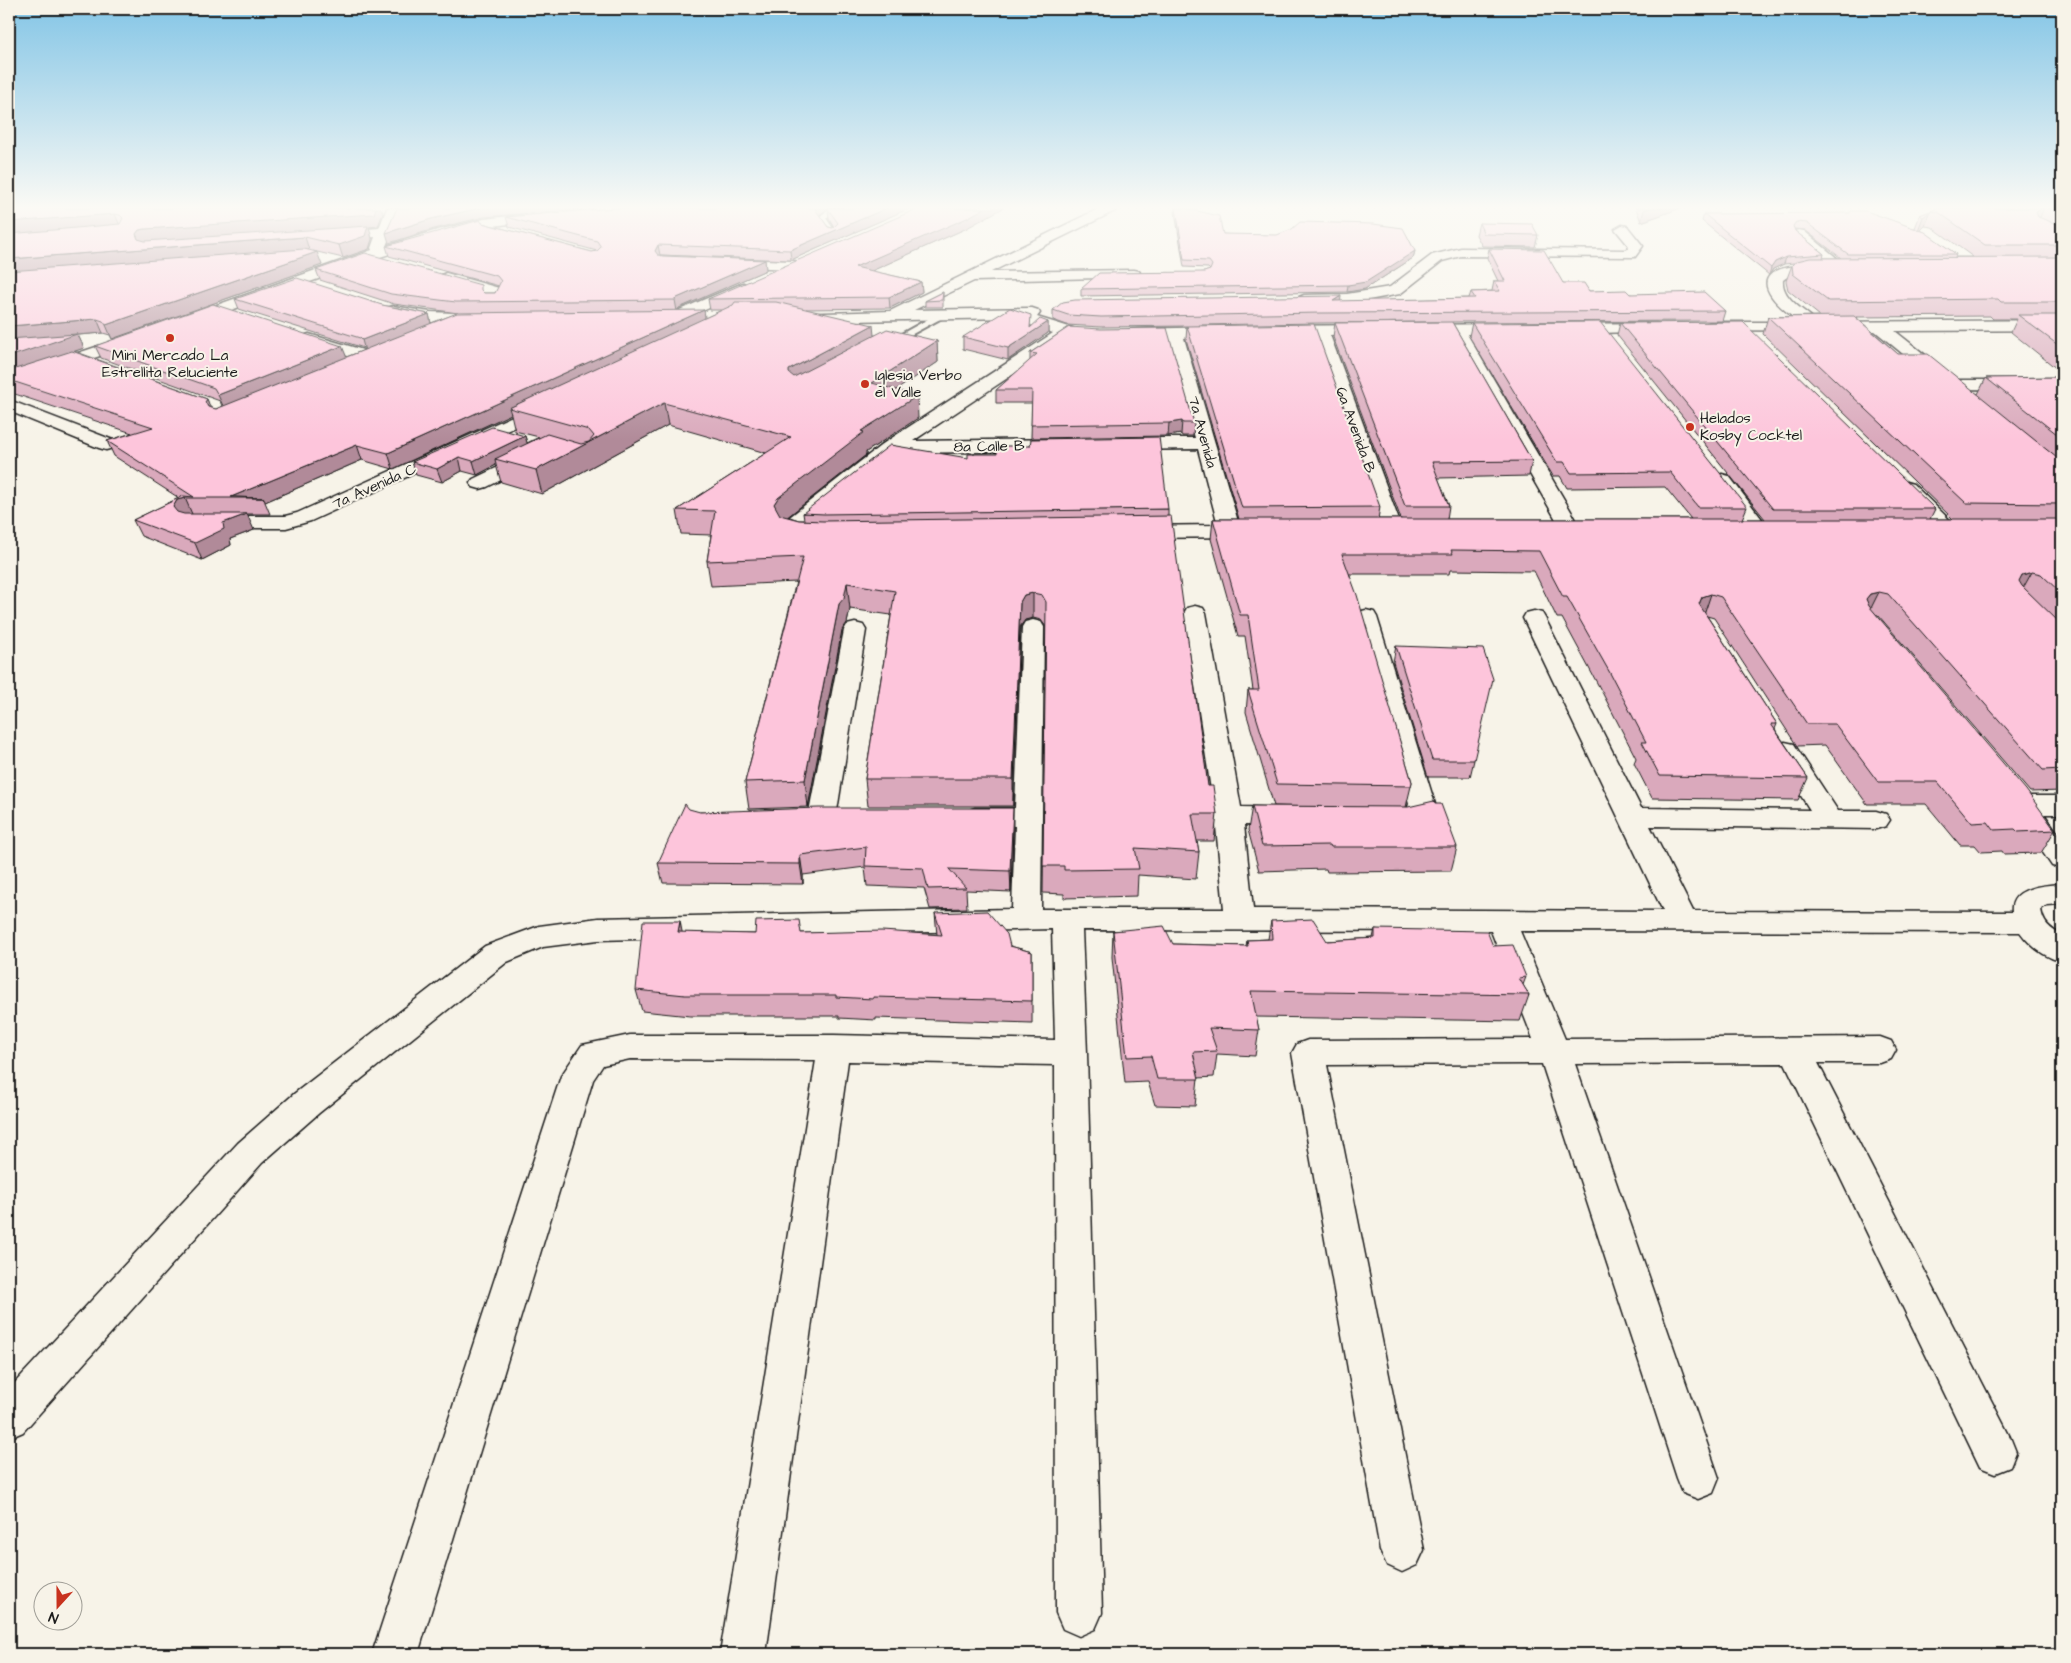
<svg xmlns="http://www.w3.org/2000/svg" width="2071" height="1663" viewBox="0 0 2071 1663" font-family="'Architects Daughter',sans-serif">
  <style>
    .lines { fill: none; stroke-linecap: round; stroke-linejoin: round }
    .service-casing { stroke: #1c1c1c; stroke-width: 4 }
    .minor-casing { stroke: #1c1c1c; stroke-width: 3 }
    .service { fill: #f7f3e8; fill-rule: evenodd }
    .minor { fill: #f7f3e8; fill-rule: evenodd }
    .wall { fill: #daa9bc; stroke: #1c1c1c; fill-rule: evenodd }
    .shaded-wall { fill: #b18a99; stroke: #1c1c1c }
    .building { fill: #fdc5db; stroke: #1c1c1c }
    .poi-dot { fill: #c8321e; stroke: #f7f3e8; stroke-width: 2 }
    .labels { text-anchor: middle; stroke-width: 4; stroke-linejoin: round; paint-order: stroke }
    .far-poi-label { font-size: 15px; fill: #1c1c1c; stroke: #f7f3e8; text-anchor: start }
    .far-street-label { font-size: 15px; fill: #1c1c1c; stroke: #f7f3e8 }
  </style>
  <rect width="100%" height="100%" fill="#f7f3e8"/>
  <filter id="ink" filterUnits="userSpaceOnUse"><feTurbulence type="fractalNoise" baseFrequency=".02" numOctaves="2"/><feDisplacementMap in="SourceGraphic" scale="10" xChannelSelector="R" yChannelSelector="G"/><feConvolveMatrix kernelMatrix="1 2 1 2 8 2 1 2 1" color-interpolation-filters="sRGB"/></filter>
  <g filter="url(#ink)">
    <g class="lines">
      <g class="service-casing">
        <g id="service">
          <path d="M830,208H841L826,218L837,234L833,236H830L818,218Z"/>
          <path d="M939,313L942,314V318L892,345L889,346L885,343Z"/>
        </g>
      </g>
      <g class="minor-casing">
        <g id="minor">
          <path d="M387,208H401L386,246L434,231L484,219L545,212L552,216L545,220L484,227L444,237L380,257L195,323H183L181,320L183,317L372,250L371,248L375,237L333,240L326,236L333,232L379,228Z"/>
          <path d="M1100,208H1117L1115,211L991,272L1134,270L1139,271L1141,274L1139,277L974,281L914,310L1032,308L1038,310L1040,313L1037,317L1079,330L1081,333L1079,336L1069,337L913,441L1067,439L1074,441L1076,445L1074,449L1067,451L896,453L800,528L818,532L821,536L818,540L811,542L784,537L779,527L782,523L884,443L1053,333L1011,318L798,322L792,320L790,317L792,314L890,311Z"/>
          <path d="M1622,225L1627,226L1643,246L1635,257L1461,256L1442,261L1400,294L1347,304L1304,305L1299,303L1296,300L1299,297L1304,295L1347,294L1390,287L1432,255L1461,248L1626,250L1629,246L1615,229Z"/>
          <path d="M1799,230L1804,231L1849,268L1847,271L1842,272L1834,269C1820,280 1797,268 1783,280C1781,298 1805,311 1818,322L2062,320V330L1895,331L1948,373L1951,377L1948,380H2062V390L1945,389L1942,385L1945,382L1936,381L1875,331L1705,330L1703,327L1705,324L1711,322H1799C1790,314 1779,307 1772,297C1748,263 1810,265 1827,264L1794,237L1792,234L1794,231Z"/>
          <path d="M728,259L794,261L799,262L801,265L799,268L794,269L723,266L721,263L723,260Z"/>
          <path d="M446,273L499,288L502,291L498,302H488L485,299L486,294L441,281L438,278L441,275Z"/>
          <path d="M743,283L748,285L751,288L748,291L682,320H670L668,317L670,314Z"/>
          <path d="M393,306L430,312L480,314L486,316L488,319L486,322L480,324L430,322L387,314L385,311L387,308Z"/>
          <path d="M1656,323L1662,325L1664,328L1662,331L1569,334L1563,332L1561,329L1563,326L1569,324Z"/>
          <path d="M1508,324L1514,326L1516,329L1514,332L1467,334L1582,530L1579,534L1572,536L1565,534L1562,530L1450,334L1413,333L1411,330L1413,327L1419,325Z"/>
          <path d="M1371,325L1377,327L1379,330L1377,333L1330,335L1403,531L1400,535L1393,537L1386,535L1383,531L1314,335L1273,334L1271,331L1273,328L1279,326Z"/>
          <path d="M1223,327L1229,329L1231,332L1229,335L1184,338L1239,525L1255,527L1258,531L1255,535L1248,537L1136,538L1129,536L1126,532L1129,528L1136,526L1218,525L1198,449L1123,450L1116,448L1114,444L1116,440L1123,438H1195L1168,338L1131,339L1125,337L1123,334L1125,331L1131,329Z"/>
          <path d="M309,334L363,350L365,354L363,358L357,359L303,342L301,339L303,336Z"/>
          <path d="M132,335L138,337L140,340L138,343L9,387V376Z"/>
          <path d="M9,400L113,440L115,444L113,448L106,450L99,448L9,411Z"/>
          <path d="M548,400L554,401L557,405L554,409L311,521L286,528H214L207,526L204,522L207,518L214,516H285L297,513Z"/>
          <path d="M532,451L539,453L542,457L539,461L487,487L480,489L473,487L470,483L473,479Z"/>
          <path d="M1722,474L1729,476L1768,527L1771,531L1768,535L1761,537L1754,535L1712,480L1715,476Z"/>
          <path d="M1906,482L1913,484L1958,528L1961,532L1958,536L1951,538L1944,536L1899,492L1896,488L1899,484Z"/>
          <path d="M1195,606L1203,608L1206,613L1241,807L1288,808L1298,811L1302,817L1298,823L1288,826L1244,825L1253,909L1663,911L1523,618L1526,613L1534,611L1542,613L1545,618L1641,808L1810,810L1772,750L1776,744L1785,742L1794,744L1838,811H1876L1886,814L1890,820L1886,826L1876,829L1650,826L1693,911L2012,912C2009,887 2045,885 2062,884V904L2047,905L2041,909C2043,924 2050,928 2062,936V962C2045,957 2030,946 2020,932L1520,931L1565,1039L1880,1037L1891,1041L1896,1050L1891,1059L1880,1063H1818L2010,1437L2016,1452L2010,1467L1995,1473L1980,1467L1785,1063L1575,1064L1719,1478L1713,1493L1698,1499L1683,1493L1677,1478L1542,1064L1327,1065L1424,1550L1417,1565L1402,1572L1387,1565L1380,1550L1292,1053L1297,1044L1308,1040L1533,1039L1491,931L1082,930L1087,1053L1102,1613L1095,1629L1079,1636L1063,1629L1056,1613L1055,1065L848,1061L766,1654H720L816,1060L630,1059L603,1065L593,1080L418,1654H372L561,1076L582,1045L630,1035H834L1055,1040L1052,929L598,940L543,947L507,962L319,1113L262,1163L23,1432L9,1438V1389L238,1143L295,1093L485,946L539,926L598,918L1012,909L1015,826H975L965,823L961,817L965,811L975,808H1015L1022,627L1025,622L1033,620L1041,622L1044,627L1041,909H1224L1215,816L1184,613L1187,608Z"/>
          <path d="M1366,610L1374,612L1377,617L1435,804L1428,823C1414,827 1400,830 1386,826L1382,820L1386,814L1407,810L1409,804L1355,617L1358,612Z"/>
          <path d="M855,623L863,625L866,630L836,817L832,823L822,826L812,823L808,817L844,630L847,625Z"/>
          <path d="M2024,796H2062V814H2044L2062,839V868L2052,866L2011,805L2014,799Z"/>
        </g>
      </g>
      <use href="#service" class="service"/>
      <use href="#minor" class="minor"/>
    </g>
    <g class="wall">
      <path d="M9,208H106L105,209L383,213L378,226L369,227L372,239L369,249L343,258L313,251L322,265L112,339L110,335L103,333L78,335L84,348L74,351L207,399L210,408L216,409L222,406L220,401L101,358L95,346L346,357L365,350L364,348L239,309L235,299L382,305L429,314L431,323L458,313L394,304L320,280L316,270L483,292L484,293H495L499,286L389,256L386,246L482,223L592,252L597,251L509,227L506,217L614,208H828L819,215L828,227L833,228L834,227L829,218L828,209L829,208H910L791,260L660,255L765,260L766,270L679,308L678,310L705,318L722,310H710L708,299L967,228L871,271L921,282L922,292L890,308L806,309L874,335L937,341L938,362L896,390L918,418L866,452V455L787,516L799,520H804L803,513L1168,509V516L1208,786L1217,814L1214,841H1197L1199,852L1196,879L1138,875L1137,896L1064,898V894L1043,893L1046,627L1041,620L1033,618L1025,620L1020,627L1013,806H868L865,779L891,615L850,609L847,623L842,630L808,807L749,809L745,782L796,582L711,586L707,561L711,535L681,534L677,510L766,453L668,425L542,494L501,482L496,465L477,475L462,471L442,482L416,475L412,462L525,436L527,443L539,437L515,431L511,414L393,469L362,460L265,502L270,514H242L254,530L230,539L231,545L202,560L141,536L133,520L179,498L114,456L107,441L132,433L9,392Z"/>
      <path d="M1175,208H1185L1223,234L1415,251L1413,258L1365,289L1347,292L1081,296V289L1204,272L1210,270L1208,268L1184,267L1175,212Z"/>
      <path d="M1636,208H1681L1641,222Z"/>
      <path d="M1938,208H2062V373L2011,332L2017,319H1993L1990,316L1856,317L1898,354L1978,394L1986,378L2062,377V791L2030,792L1878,615L1875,614L2055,830L2041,853L2004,854L2002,851L1981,852L1975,845H1960L1926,804H1867L1825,745L1797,746L1714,618L1707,616L1777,724L1775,729L1808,778L1798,800L1652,798L1634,763L1636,758L1603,694L1562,618H1557L1534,571L1450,570L1449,574H1349L1412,782L1406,807L1457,847L1451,871L1327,872L1326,869L1259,871L1248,830L1252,806L1318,807L1274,806L1246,712L1248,690H1253L1245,636H1238L1211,539L1213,519H1239L1186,339L1187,326L1101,327L1067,325L1053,320V310L1469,298L1471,292L1492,291L1494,281H1498L1487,258L1489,249L1563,283L1589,291L1630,294L1725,311L1722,321L1452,322L1532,461L1529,476L1438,478L1449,506L1447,519H1691L1665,487L1567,488L1560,476H1553L1469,336L1472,323L1747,507L1742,519H1765L1617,335L1620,323L1935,509L1930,519H1953L1763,334L1768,317L1820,316L1788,290L1786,281L1792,265L1794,263L1784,264L1773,269L1769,275L1702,221L1704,214L1915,228L1920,215ZM1925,226L1932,227L1973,257H1955L1956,254L1921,230ZM1794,229L1805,230L1841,258H1823L1824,254L1795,231ZM1439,322L1335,323L1333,337L1401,519H1378L1380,507L1199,325L1320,323Z"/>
      <path d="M1479,223L1538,235L1535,247L1482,246L1476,235Z"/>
      <path d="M943,292V307H925V301Z"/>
      <path d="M1048,322V333L1008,360L963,349V337L1031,327Z"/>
      <path d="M1069,327L1194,423L1193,436H1182L1181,434L1168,436L1031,438L1032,403H996V390L1030,361V353Z"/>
      <path d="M1396,646L1474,760L1470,777H1428L1393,662Z"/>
      <path d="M700,812L1013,828L1011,892L966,890L967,908L930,909L924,888L867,886L865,867L803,875V884L663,883L658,863Z"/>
      <path d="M935,913L1010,946L1032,952V1023L876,1018V1020L839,1018V1016H690L642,1011L636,990L682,933L755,934L801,933L937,935Z"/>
      <path d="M1271,921L1327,941L1373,938L1375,929L1493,946L1526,977L1523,985L1529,995L1520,1021L1256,1017L1259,1030L1255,1056L1217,1054L1214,1077L1198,1078L1195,1106L1155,1105L1148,1082L1125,1083L1112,957L1113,931L1173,944L1246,946L1247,940L1268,939Z"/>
    </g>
    <g class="shaded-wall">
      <path d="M96,208H106L100,215L115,214L120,226L9,236V222Z"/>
      <path d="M376,208H381L383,213L378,226L369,227L372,239L369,249L343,258L339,245L368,227L141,247L136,234L139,230L145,229Z"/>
      <path d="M480,208H595L484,217L434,229L389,243L386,233L431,219Z"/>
      <path d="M816,208H828L817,217L816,219Z"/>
      <path d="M887,208H910L791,260L790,250Z"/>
      <path d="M985,208H1003L967,228L856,278L855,267Z"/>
      <path d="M1651,208H1681L1641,222L1644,210Z"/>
      <path d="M2043,208H2044L2038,222L2036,212Z"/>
      <path d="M1931,211L1925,226L1917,233L1923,217Z"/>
      <path d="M305,237L309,250L9,273V259Z"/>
      <path d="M658,245L660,255L656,261L655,251Z"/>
      <path d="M1415,251L1413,258L1365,289L1347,292L1348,285Z"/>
      <path d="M317,252L322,265L112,339L106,325Z"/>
      <path d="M1786,257L1784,264L1773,269L1769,275L1771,268L1775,262Z"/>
      <path d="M765,260L766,270L679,308L677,311L675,300L677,298Z"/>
      <path d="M921,282L922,292L890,308L889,297Z"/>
      <path d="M1341,296L1340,306L1333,301Z"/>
      <path d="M704,310L706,324L509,408L511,414L393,469L388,453Z"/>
      <path d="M429,314L431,324L365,351L362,340Z"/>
      <path d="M97,319L103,333L78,335L84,348L9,374V326Z"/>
      <path d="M1048,322V333L1008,360V348Z"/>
      <path d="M873,325L875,346L791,395L789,373V370Z"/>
      <path d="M937,341L938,362L874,405L872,383Z"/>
      <path d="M342,346L347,358L224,408L218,395Z"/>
      <path d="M917,396L918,418L866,452V455L781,522L774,504L778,498L861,431Z"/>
      <path d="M207,399L213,414L205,402Z"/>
      <path d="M664,403L668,425L542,494L536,470Z"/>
      <path d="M1182,421L1181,434L1168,436L1169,423Z"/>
      <path d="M525,436L529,449L495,459L496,465L477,475L473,461Z"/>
      <path d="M357,445L362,460L265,502L264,498L231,497Z"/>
      <path d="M459,457L462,471L442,482L437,469Z"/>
      <path d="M185,498L192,514L180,523L173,507L177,500Z"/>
      <path d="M247,514L254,530L230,539L231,545L202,560L195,543L223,523Z"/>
      <path d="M2032,572L2021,592L2011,595L2022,575Z"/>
      <path d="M847,583L850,609L847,623L842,630L808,807L805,780L839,604Z"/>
      <path d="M1879,592L1869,612L1866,599L1870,594Z"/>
      <path d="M1033,593V618L1025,620L1020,627L1013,806V779L1020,602L1024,595Z"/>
      <path d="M1711,594L1704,615L1691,625L1702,597Z"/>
      <path d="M1013,808V828L1011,892L1010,871Z"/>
      <path d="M800,855L803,875V884L800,864Z"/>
      <path d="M680,921L684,942L678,932Z"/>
    </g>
    <g class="building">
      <path d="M9,208H100L102,209L109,208H376L374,214L145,229L139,230L136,234L138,239L145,241L368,226L365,236L339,245L305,237L9,259V234L120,224L123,218L120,215L115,214L9,222Z"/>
      <path d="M397,208H480L431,219L386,233Z"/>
      <path d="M614,208H816L815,209L828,227L833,228L838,223L828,209L829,208H887L790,250L658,245L655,251L658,255L663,256L765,260L677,298L675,300L456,302L391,294L316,270L365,253L481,285V290L484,293H495L501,281L497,276L386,246L480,220L482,223L592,252L597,251L601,247L597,241L506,217Z"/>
      <path d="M919,208H985L967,218L855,267L921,282L889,297L708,299Z"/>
      <path d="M1176,208H1185L1219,216L1223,234L1277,235L1292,229L1300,222L1373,224L1403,228L1415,251L1366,282L1348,285L1081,289L1099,273L1204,272L1210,270L1212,265L1209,261L1184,260Z"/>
      <path d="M1938,208H2043L2036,212L2038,217L2062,226V245H1985L1938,212L1931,211L1923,217L1920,215Z"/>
      <path d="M2047,208H2062V214Z"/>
      <path d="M1851,211H1866L1925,232L1956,254H1848L1807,223L1796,222L1793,226L1795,231L1824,254L1786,257L1775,262L1771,268L1704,214L1850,213Z"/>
      <path d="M1479,223L1532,224L1538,235L1484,234Z"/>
      <path d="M304,249L317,252L106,325L103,321L97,319L9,326V271Z"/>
      <path d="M1489,249L1544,250L1563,283H1584L1589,291L1626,290L1630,294L1704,292L1725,311L1321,313L1101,317L1068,315L1053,310L1063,302L1075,300L1341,296L1333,301L1475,298L1471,292L1500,291L1494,281H1505Z"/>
      <path d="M2062,257V302H2001L1998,299L1828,301L1793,274L1792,265L1797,261L1810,258Z"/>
      <path d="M297,278L382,305L429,314L362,340L360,338L235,299Z"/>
      <path d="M943,292L942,300L925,301Z"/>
      <path d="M735,302H776L873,325L789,370V373L794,377L887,329L937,341L872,383L917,396L861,431L864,432L778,498L774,504L780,515L799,520L823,521L1171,516L1208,786H1213L1217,814H1192L1199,852L1135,848L1139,869L1064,870V866H1043L1046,602L1042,595L1033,593L1024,595L1020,602L1013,779H865L895,591L847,583L844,598L839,604L805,780L745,782L803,557L707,561L715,511L677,510L791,437L664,403L536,470L495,459L547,434L581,444L589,442L594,436L589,430L509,408L733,305Z"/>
      <path d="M213,304L342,346L218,395L214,388L95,346Z"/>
      <path d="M1010,308L1031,315L1030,328L1040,319L1048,322L1008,348L963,337Z"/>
      <path d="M704,310L388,453L357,445L231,497L264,498H185L177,500L173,507L177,512L184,514H247L223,523L224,529L195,543L133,520L183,496L194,497L107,441L153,427L9,380V371L72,351L207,399L205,402L208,407L216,409L457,313Z"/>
      <path d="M2018,315H2062V348Z"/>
      <path d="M1854,316L1898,354H1928L2062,462V504L1966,503L1768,317Z"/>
      <path d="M1452,322L1532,461L1432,462L1449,506H1405L1335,323Z"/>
      <path d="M1600,322L1747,507H1698L1670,472L1571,473L1564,462H1557L1472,323Z"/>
      <path d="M1743,322L1935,509H1773L1620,323Z"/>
      <path d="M1314,324L1380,507L1242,508L1187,326Z"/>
      <path d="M1069,327L1101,329L1167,328L1194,423H1183L1182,421L1169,423L1031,425L1032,390H996L1037,354L1030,353Z"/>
      <path d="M77,334L9,357V339Z"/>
      <path d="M2062,377V438L1986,378Z"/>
      <path d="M492,427L525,436L473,461L459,457L437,469L412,462Z"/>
      <path d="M1159,437L1168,509L824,514L803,513L890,445L968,458V454H997V446H1030L1031,439Z"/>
      <path d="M1213,519H2062V594L2041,574L2032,572L2022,575L2019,581L2022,586L2062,625V769L2043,770L1888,594L1879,592L1870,594L1866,599L1869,606L2026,790L2055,830L2018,832L2015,829L1994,830L1988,822L1972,823L1938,782H1878L1835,724H1807L1721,597L1711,594L1702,597L1699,604L1777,724H1771L1808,778L1660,776L1642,742H1646L1610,673L1567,597H1563L1539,551L1451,550L1453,554H1342L1357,595L1412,782L1411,786L1277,784L1248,690H1259L1248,615H1240Z"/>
      <path d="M1396,646L1483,649L1493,679L1474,760H1432Z"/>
      <path d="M1434,801L1435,804H1441L1457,847H1331L1330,845L1262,846L1252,806L1408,807Z"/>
      <path d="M685,804L689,809L700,812L819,808H1013L1010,871L949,869L966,888L928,889L923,868L865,866L866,847L800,855V864L658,863Z"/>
      <path d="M987,911L1007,934L1010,946L1032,952V1001L873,997V999L836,997V995H685L636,990L643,921H680L678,932L755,934L756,921L799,920L801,933L882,931L942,935L935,913Z"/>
      <path d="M1313,919L1327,941L1375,938V929L1487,931L1493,946L1513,945L1526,977L1519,978L1529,995L1251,991L1259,1030L1209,1028L1217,1051L1193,1052L1199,1079H1157L1151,1056L1127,1057L1113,931L1164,926L1173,944L1248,946L1247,940L1272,939L1271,921Z"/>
    </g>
  </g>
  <linearGradient id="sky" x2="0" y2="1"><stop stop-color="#83c5e6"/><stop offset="0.47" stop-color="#fbfaf5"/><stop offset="1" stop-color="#fbfaf5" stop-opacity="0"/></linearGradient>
  <rect width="2071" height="441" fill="url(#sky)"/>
  <g class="poi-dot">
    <circle cx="170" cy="338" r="5"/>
    <circle cx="865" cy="384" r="5"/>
    <circle cx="1690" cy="427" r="5"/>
  </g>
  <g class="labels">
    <g class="far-poi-label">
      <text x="170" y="360" text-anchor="middle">Mini Mercado La<tspan x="170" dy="17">Estrellita Reluciente</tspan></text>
      <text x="875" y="380">Iglesia Verbo<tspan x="875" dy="17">el Valle</tspan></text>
      <text x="1700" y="423">Helados<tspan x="1700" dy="17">Kosby Cocktel</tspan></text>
    </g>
    <g class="far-street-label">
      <text transform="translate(1356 430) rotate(70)" y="5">6a Avenida B</text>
      <text transform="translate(1203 432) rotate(75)" y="5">7a Avenida</text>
      <text transform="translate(989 446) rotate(-1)" y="5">8a Calle B</text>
      <text transform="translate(374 486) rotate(-24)" y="5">7a Avenida C</text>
    </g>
  </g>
  <rect width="2071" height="1663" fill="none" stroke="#f7f3e8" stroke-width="30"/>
  <rect x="15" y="15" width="2041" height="1633" fill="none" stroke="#1c1c1c" stroke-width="2" filter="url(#ink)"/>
  <g transform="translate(58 1606) rotate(201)"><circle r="24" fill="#f7f3e8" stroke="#9f9d96"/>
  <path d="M0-4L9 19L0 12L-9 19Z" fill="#c8321e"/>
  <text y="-8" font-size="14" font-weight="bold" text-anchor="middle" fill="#1c1c1c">N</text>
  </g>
</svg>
